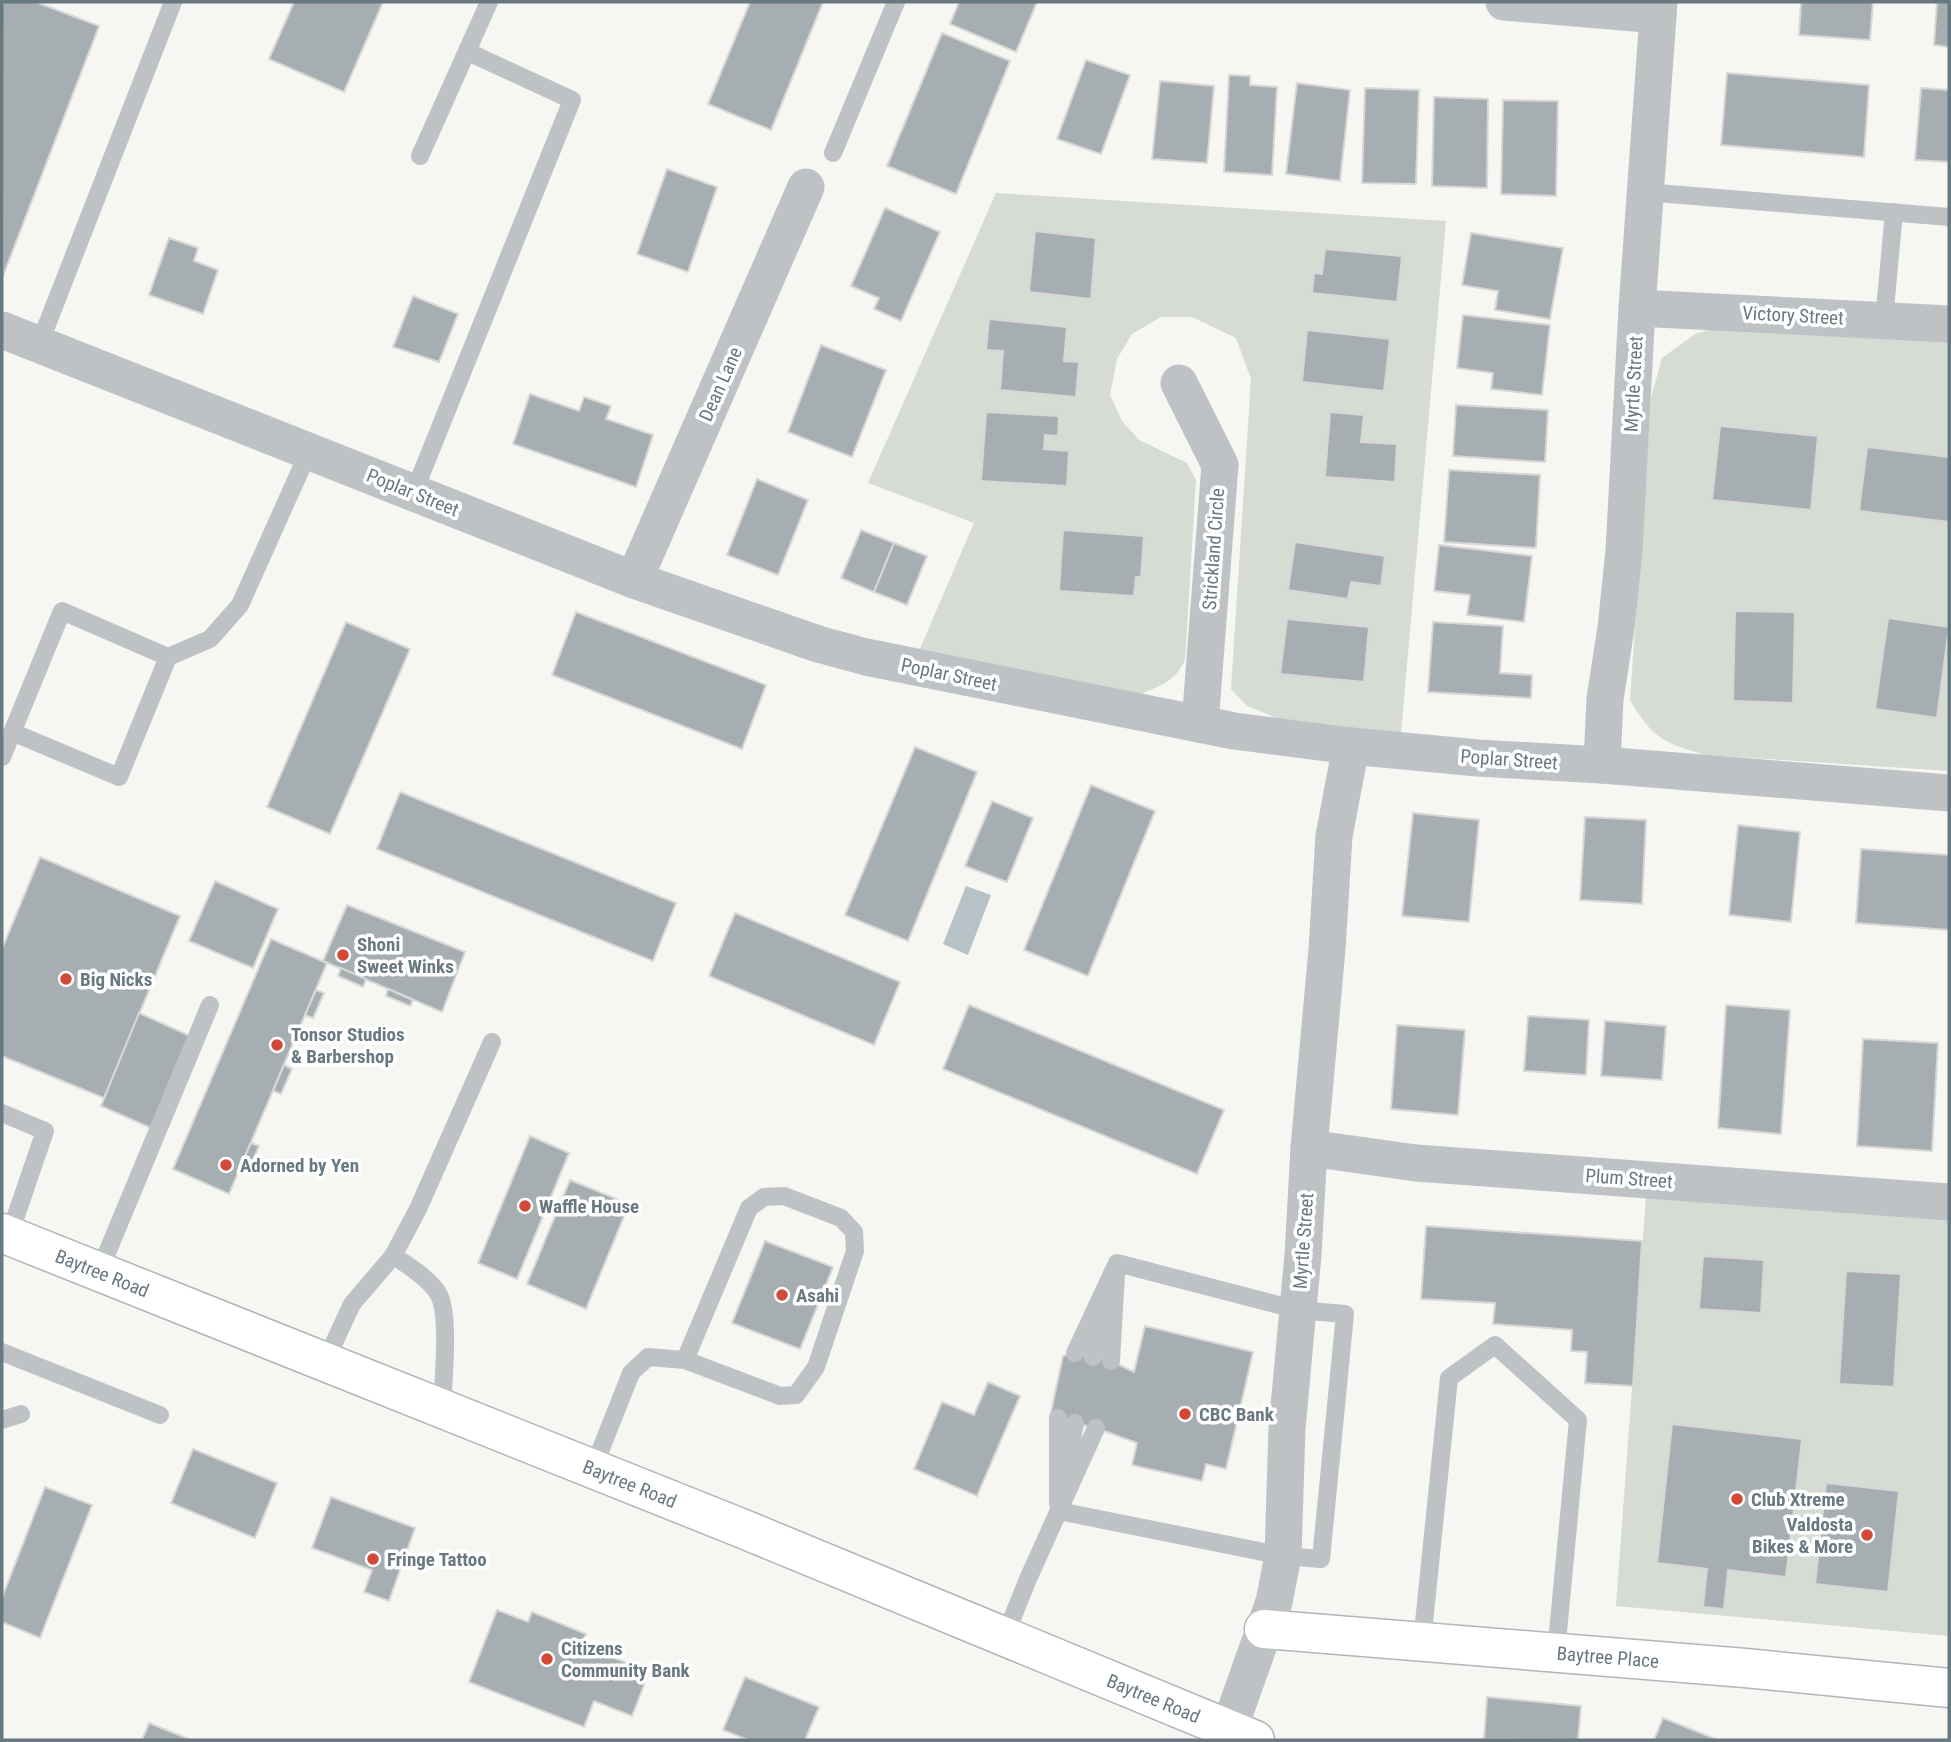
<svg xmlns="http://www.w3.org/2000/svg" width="1951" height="1742" viewBox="0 0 1951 1742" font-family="'Roboto Condensed',sans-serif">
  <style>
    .green { fill: #d6dbd3 }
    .water { fill: #b6c2c5 }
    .building { fill: #a6aeb2; stroke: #d8d7d6; stroke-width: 2 }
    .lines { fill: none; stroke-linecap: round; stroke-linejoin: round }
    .secondary-casing { stroke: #b0b6b9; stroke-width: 41 }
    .primary-casing { stroke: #afb5b7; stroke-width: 41 }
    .lane { stroke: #bec2c5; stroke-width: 18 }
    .street { stroke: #bec2c5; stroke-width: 37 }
    .secondary { stroke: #fff; stroke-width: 38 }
    .primary { stroke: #fff; stroke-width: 38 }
    .poi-dot { fill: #d24a37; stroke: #fff; stroke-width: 2.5 }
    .labels { text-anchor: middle; stroke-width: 7; stroke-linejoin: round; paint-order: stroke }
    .street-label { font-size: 19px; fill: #687981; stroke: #fff }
    .poi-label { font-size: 19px; font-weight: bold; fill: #687981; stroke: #fff; text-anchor: start }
  </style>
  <rect width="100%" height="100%" fill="#f6f6f3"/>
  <g class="green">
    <path d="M996,193L1446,221L1401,733L1287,722L1247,706L1231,689L1251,379L1236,338L1192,317H1161L1132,334L1117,359L1110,395L1122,421L1139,440L1187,463L1196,480L1185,660C1175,681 1163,685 1141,694L919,651L974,523L868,483Z"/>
    <path d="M1737,321L1949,340V771L1706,755C1665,744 1652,738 1630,700L1651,398L1662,358L1695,334Z"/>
    <path d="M1646,1196L1949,1218V1636L1616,1606Z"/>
  </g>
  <path class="water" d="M966,886L991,895L968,955L943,944Z"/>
  <g class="building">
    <path d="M2,2H36L99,26L3,276Z"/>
    <path d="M294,2H383L344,92L269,59Z"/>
    <path d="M750,2H823L771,130L708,104Z"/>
    <path d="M959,2H1037L1016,52L950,24Z"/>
    <path d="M1801,2H1873L1870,40L1799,35Z"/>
    <path d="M1937,2H1949V47L1934,45Z"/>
    <path d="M942,33L1010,61L956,194L887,166Z"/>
    <path d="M1086,60L1130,75L1101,154L1057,139Z"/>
    <path d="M1727,73L1869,85L1864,157L1721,145Z"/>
    <path d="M1229,75L1250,76V85L1277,87L1272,175L1224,172Z"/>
    <path d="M1160,81L1214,86L1207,163L1152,159Z"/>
    <path d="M1297,83L1350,90L1340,181L1286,174Z"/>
    <path d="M1365,88L1419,90L1416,184L1362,183Z"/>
    <path d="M1921,88L1949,90V162L1915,160Z"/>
    <path d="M1434,97L1488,99L1487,188L1432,186Z"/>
    <path d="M1503,100L1558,101L1556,196L1501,194Z"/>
    <path d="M667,169L717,187L688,272L637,254Z"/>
    <path d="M885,208L940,232L901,321L874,309L879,298L851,286Z"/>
    <path d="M1035,231L1096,238L1091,299L1029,292Z"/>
    <path d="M1471,233L1563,248L1550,319L1495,310L1498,291L1462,285Z"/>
    <path d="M169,238L198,248L194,261L218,270L203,314L149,295Z"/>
    <path d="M1325,249L1402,256L1397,302L1312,293L1314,273L1322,274Z"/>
    <path d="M413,296L458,314L439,362L393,347Z"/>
    <path d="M1463,315L1550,325L1542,395L1491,389L1493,373L1457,368Z"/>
    <path d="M989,319L1067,327L1064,361L1079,362L1076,397L1000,390L1003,351L986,350Z"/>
    <path d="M1307,330L1390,339L1384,391L1302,382Z"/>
    <path d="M821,345L886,370L852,457L788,432Z"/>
    <path d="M530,394L579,411L584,397L611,406L606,419L653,435L636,487L513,444Z"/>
    <path d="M1456,405L1548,410L1545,462L1453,456Z"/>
    <path d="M986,412L1059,416L1058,436L1045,435L1044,449L1069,451L1067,486L981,481Z"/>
    <path d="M1330,412L1364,415L1361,442L1397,444L1395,482L1325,477Z"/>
    <path d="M1720,426L1818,436L1811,510L1712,500Z"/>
    <path d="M1867,447L1949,457V522L1859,511Z"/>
    <path d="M1449,470L1540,475L1536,548L1444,542Z"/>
    <path d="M757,479L808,500L778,575L727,555Z"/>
    <path d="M861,530L894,543L874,592L841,578Z"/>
    <path d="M1063,530L1144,536L1141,577H1136L1134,596L1059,591Z"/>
    <path d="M1295,542L1385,556L1381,586L1351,582L1348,599L1288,590Z"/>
    <path d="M894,543L927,556L907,605L874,592Z"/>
    <path d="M1439,545L1532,556L1524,622L1467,615L1470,595L1434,591Z"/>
    <path d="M1735,611L1795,612L1793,703L1733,701Z"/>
    <path d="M576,612L766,685L742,749L552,675Z"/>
    <path d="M1888,618L1949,627L1937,718L1875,709Z"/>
    <path d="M1287,619L1369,627L1364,682L1280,674Z"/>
    <path d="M346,622L410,649L330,834L267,807Z"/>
    <path d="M1433,622L1503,626L1500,673L1532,675L1531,698L1428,692Z"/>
    <path d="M915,747L977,772L908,941L845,915Z"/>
    <path d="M1091,785L1155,811L1088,976L1024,950Z"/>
    <path d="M400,792L676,903L653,961L377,849Z"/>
    <path d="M992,801L1033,818L1007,882L965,866Z"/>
    <path d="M1413,813L1479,820L1469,922L1402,916Z"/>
    <path d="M1585,817L1646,820L1642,904L1580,900Z"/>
    <path d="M1738,825L1800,832L1791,922L1729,915Z"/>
    <path d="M1861,849L1949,855V930L1856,923Z"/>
    <path d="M40,857L180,916L104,1098L2,1056V949Z"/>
    <path d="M215,881L278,909L253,968L189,941Z"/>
    <path d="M347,905L465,952L442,1012L323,961Z"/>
    <path d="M735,913L900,982L874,1045L709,976Z"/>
    <path d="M271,939L327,963L229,1194L173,1169Z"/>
    <path d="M341,968L366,979L363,987L338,976Z"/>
    <path d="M388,989L413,1000L410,1006L386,996Z"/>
    <path d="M316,990L324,993L313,1018L305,1015Z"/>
    <path d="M969,1005L1224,1110L1197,1174L943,1069Z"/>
    <path d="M1726,1005L1790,1010L1781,1134L1718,1128Z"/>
    <path d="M139,1013L190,1036L151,1128L101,1106Z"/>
    <path d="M1528,1016L1589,1020L1586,1075L1524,1071Z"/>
    <path d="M1605,1021L1666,1026L1662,1080L1601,1076Z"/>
    <path d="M1397,1025L1465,1030L1458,1115L1391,1109Z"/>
    <path d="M1863,1039L1938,1043L1932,1151L1857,1146Z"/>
    <path d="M284,1065L292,1069L281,1094L273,1091Z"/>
    <path d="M530,1136L569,1153L517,1279L478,1263Z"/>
    <path d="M251,1143L259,1146L249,1169L241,1165Z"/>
    <path d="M570,1180L629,1204L586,1309L527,1284Z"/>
    <path d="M1426,1226L1642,1241L1633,1386L1585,1383L1587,1352L1571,1351L1572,1330L1493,1324L1495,1303L1421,1299Z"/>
    <path d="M765,1241L833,1267L800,1349L732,1323Z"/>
    <path d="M1703,1256L1764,1260L1761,1313L1699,1309Z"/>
    <path d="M1846,1271L1901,1274L1894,1387L1839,1384Z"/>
    <path d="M1145,1326L1253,1352L1226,1469L1206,1464L1202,1481L1132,1465L1137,1443L1096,1428L1050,1417L1063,1356L1075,1353L1111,1361L1134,1372Z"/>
    <path d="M988,1382L1020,1396L977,1496L914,1469L942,1402L974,1415Z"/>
    <path d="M1672,1424L1802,1439L1786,1577L1728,1570L1724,1609L1703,1607L1707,1569L1657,1563Z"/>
    <path d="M193,1449L277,1483L255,1538L171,1503Z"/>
    <path d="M1826,1483L1899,1491L1888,1592L1815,1584Z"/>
    <path d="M45,1487L92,1505L40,1638L2,1622V1598Z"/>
    <path d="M331,1497L415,1528L389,1601L364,1592L372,1570L312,1548Z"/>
    <path d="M497,1610L528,1622L532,1612L586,1634L582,1645L649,1672L632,1716L594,1701L584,1727L469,1682Z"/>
    <path d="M745,1677L819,1707L805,1740H748L723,1730Z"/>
    <path d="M1487,1697L1581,1706L1578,1740L1484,1739Z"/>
    <path d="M1663,1718L1718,1740H1654Z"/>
    <path d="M149,1723L191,1740H142Z"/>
  </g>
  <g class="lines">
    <g class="secondary-casing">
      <g id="secondary">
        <path id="s1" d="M1264,1629L1745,1668L1949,1688"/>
      </g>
    </g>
    <g class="primary-casing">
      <g id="primary">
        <path id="s2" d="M2,1233L741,1528L1255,1740"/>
      </g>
    </g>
    <g class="lane">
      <path d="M833,153L896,2"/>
      <path d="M420,156L489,2"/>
      <path d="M1645,192L1949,217"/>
      <path d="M1884,320L1894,212"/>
      <path d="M39,345L173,2"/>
      <path d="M414,492L572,100L468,52"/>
      <path d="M168,657L210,639L240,605L309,451"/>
      <path d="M2,757L62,611L168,657L119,777L12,732"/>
      <path d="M2,1113L45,1131L9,1236"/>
      <path d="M393,1256L418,1209L492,1042"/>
      <path d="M99,1272L210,1005"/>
      <path d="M2,1352L160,1415"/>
      <path d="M1093,1357L1105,1307"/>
      <path d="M1111,1361L1116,1274"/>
      <path d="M325,1362L352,1304L393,1256C407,1264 431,1280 439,1295C450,1316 443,1383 442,1409"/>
      <path d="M1058,1418V1504"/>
      <path d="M2,1420L21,1414"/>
      <path d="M593,1469L631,1373L648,1357L685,1360L780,1396L796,1395L816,1367L855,1251L854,1232L841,1218L784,1196L764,1197L749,1208L685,1360"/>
      <path d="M1066,1470L1075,1423"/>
      <path d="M1059,1511L1283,1556L1321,1559L1345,1314L1298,1310L1117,1263L1075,1353"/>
      <path d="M1005,1636L1028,1579L1096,1428"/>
      <path d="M1422,1642L1449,1378L1495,1345L1578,1420L1556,1653"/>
    </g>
    <g class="street">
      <path d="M1504,2L1658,15"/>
      <path d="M1637,308L1949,324"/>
      <path d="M2,330L634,580L818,644L866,657L1234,731L1351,746L1478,758L1602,765L1949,793"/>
      <path d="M1179,383L1220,465L1200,724"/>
      <path d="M634,580L806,187"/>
      <path d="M1602,765L1605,699L1616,628L1624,551L1637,308L1659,2"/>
      <path d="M1309,1148L1416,1163L1949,1202"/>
      <path d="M1229,1729L1274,1602L1283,1556L1287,1428L1303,1255L1309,1148L1327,949L1334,836L1351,746"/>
    </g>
    <use href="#secondary" class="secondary"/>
    <use href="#primary" class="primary"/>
  </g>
  <g class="poi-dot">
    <circle cx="343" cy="955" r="7"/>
    <circle cx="66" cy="979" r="7"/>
    <circle cx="277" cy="1045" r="7"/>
    <circle cx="226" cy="1165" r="7"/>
    <circle cx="525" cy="1206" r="7"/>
    <circle cx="782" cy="1295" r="7"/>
    <circle cx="1185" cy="1414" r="7"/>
    <circle cx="1737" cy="1499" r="7"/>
    <circle cx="1867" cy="1535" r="7"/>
    <circle cx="373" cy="1559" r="7"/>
    <circle cx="547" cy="1659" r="7"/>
  </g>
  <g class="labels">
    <g class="street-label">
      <text transform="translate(1793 315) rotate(3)" y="7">Victory Street</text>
      <text transform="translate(720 384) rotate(-66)" y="7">Dean Lane</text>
      <text transform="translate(1633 384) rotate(-87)" y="7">Myrtle Street</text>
      <text transform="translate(413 492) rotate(22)" y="7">Poplar Street</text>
      <text transform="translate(1213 549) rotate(-86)" y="7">Strickland Circle</text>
      <text transform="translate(949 674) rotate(12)" y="7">Poplar Street</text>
      <text transform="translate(1509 759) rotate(4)" y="7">Poplar Street</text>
      <text transform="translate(1629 1178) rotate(4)" y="7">Plum Street</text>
      <text transform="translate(1303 1241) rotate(-86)" y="7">Myrtle Street</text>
      <text dy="7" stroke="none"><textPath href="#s2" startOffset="108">Baytree Road</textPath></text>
      <text dy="7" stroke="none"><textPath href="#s2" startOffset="676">Baytree Road</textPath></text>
      <text dy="7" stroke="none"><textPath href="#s1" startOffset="345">Baytree Place</textPath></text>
      <text dy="7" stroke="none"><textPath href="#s2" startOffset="1242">Baytree Road</textPath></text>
    </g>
    <g class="poi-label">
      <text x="357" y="951">Shoni<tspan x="357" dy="22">Sweet Winks</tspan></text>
      <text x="80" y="986">Big Nicks</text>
      <text x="291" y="1041">Tonsor Studios<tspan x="291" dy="22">&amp; Barbershop</tspan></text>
      <text x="240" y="1172">Adorned by Yen</text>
      <text x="539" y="1213">Waffle House</text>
      <text x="796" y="1302">Asahi</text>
      <text x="1199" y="1421">CBC Bank</text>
      <text x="1751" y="1506">Club Xtreme</text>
      <text x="1853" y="1531" text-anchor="end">Valdosta<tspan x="1853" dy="22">Bikes &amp; More</tspan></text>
      <text x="387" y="1566">Fringe Tattoo</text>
      <text x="561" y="1655">Citizens<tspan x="561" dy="22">Community Bank</tspan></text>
    </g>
  </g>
  <rect width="1951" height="1742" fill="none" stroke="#687981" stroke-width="7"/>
</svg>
